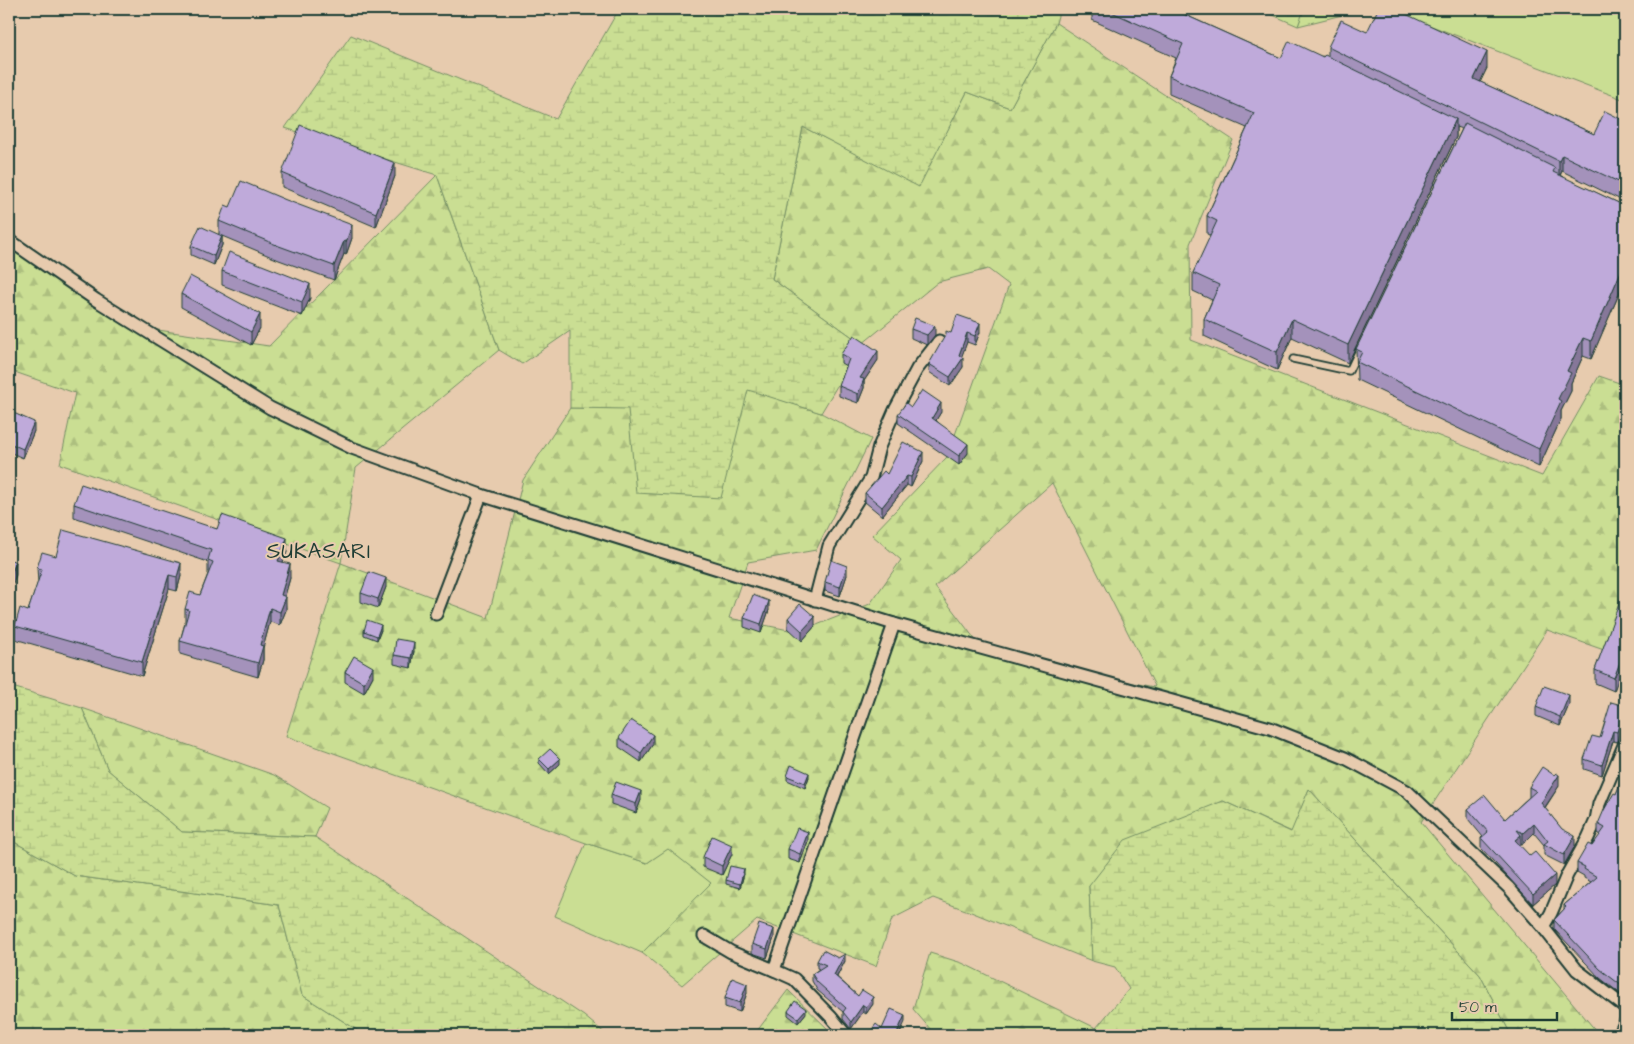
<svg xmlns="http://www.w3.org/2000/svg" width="1634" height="1044" viewBox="0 0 1634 1044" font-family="'Architects Daughter',sans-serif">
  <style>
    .green { fill: #cade93; stroke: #748e64 }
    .forest { fill: url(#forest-firs); stroke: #748e64; fill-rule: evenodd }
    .wetland { fill: url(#wetland-marsh); stroke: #748e64 }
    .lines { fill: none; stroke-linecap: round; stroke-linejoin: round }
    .service-casing { stroke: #1f3d34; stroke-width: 9 }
    .minor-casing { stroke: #1f3d34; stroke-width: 15 }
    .service { stroke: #e7cbae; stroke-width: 5.5 }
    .minor { stroke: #e7cbae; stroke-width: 11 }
    .wall { fill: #a492bb; stroke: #1f3d34 }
    .shaded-wall { fill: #867799; stroke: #1f3d34 }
    .building { fill: #bfaada; stroke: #1f3d34 }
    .labels { text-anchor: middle; stroke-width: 4; stroke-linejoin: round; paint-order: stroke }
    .quarter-label { font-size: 21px; letter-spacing: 1px; fill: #1f3d34; stroke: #e7cbae }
  </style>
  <defs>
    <pattern id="forest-firs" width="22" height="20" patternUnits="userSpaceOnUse" patternTransform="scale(1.25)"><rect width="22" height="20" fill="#cade93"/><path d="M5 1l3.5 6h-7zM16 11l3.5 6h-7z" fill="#adbf7f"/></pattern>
    <pattern id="wetland-marsh" width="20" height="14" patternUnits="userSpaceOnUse" patternTransform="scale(1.25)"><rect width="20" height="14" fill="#cade93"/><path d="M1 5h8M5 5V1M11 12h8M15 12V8" fill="none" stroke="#adbf7f"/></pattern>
  </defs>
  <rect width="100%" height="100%" fill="#e7cbae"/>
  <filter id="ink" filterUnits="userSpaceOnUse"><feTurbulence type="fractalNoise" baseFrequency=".02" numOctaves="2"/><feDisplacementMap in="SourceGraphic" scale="10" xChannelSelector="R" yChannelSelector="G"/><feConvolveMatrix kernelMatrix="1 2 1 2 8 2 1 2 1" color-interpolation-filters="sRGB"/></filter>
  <g filter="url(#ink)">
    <g class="green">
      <path d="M1304,9H1366L1298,26Z"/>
      <path d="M1387,9H1625V100Z"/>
      <path d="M586,843L647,863L668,848L712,883L642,953L555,916Z"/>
    </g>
    <g class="forest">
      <path d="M1056,23L1233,140L1190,244L1191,340L1542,476L1599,376L1625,385V604L1604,650L1547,630L1421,822L1597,1032L1609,1035H1511L1480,975L1309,789L1292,832L1223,801L1089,886L1092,961L971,912L933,898L892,919L876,966L757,920L682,985L642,953L711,883L668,849L647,863L586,843L286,736L341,563L60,464L75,393L9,370V246L123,325L269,346L437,175L499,350L356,468L341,563L488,618L523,480L570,408H628L748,389L821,413L871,439L816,550L748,562L729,618L799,632L870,604L901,560L872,535L947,457L1009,285L988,269L938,282L862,344L772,279L803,127L919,186L967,92L1010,108ZM1052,483L1155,686L1154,687L987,655L935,587Z"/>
      <path d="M82,708L274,775L327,808L315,837L182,832L108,770Z"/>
      <path d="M9,839L75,876L279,905L302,995L365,1035H9Z"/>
      <path d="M930,953L962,963L1096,1028L1105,1035H930L932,1031L913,1009Z"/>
      <path d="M788,990L834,1035H754Z"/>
    </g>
    <g class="wetland">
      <path d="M619,9H1060L1056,23L1010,108L967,92L919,187L803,127L772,279L862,344L821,413L748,390L721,498L636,493L628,409L570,408V331L522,364L499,350L437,175L285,128L351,35L556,119Z"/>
      <path d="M1259,9H1304L1298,26Z"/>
      <path d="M9,686L82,708L108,770L182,832L315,837L584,1016L607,1035H365L302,995L279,905L75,876L9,839Z"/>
      <path d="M1309,789L1480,975L1511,1035H1105L1096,1028L1129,989L1115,967L1092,961L1089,886L1125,840L1223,801L1291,832Z"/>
    </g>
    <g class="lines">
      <g class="service-casing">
        <g id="service">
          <path d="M1293,359L1349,371L1359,350"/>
          <path d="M1616,1035L1625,1016"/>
        </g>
      </g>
      <g class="minor-casing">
        <g id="minor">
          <path d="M9,240L96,300L270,408L352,448L481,495L894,624L1270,728L1345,758L1407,791L1509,888L1543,927L1577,970L1625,1007"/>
          <path d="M815,600L829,546L871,478L879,447L895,410L917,369L939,341"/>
          <path d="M436,614L481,495"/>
          <path d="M1543,927L1551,913L1567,875L1588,838L1596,820L1599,804L1625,743"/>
          <path d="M704,936L731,952L774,970"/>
          <path d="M846,1035L831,1017L794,979L774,970L894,624"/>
        </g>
      </g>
      <use href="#service" class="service"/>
      <use href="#minor" class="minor"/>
    </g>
    <g class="wall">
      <path d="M1092,9H1172L1281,58L1328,56V47L1367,32L1487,68L1480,82L1594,134L1625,121V202L1562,171L1560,176L1625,206V280L1591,359L1583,356L1571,383V391L1561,411V419L1539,467L1357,380L1356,349L1462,129L1456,127V137L1348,363L1292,337L1277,370L1204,336V319L1212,300L1193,291V273L1211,236L1207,234V216L1247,128L1169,94V76L1176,58L1092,20Z"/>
      <path d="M282,173L395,176L376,227L282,187Z"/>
      <path d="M230,207L352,238L346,255L344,254L334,280L279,260L222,236V245L214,265L191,255V246L219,234V221Z"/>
      <path d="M222,271L310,298L302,316L222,285Z"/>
      <path d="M181,294L260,328L251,345L181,307Z"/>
      <path d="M911,329L935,335L927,345L911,338Z"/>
      <path d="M980,332L975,345L967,342L961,357L963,367L950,386L929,372V364L951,333Z"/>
      <path d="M1625,332V363L1620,360V343Z"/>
      <path d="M841,354L878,360L864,381V388L858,403L839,396V386L846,366L841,363Z"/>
      <path d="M911,407L941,412L936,420L968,453L959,465L898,423V414Z"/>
      <path d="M9,411L34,431L23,458L9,452Z"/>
      <path d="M923,461L911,487L907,485L882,516L865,502V493L887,474Z"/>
      <path d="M74,504L217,529L287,552L283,562L290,578L285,596L286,610L280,625L270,622L263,648V660L258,677L180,654V641L185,623V609L200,595L208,574V562L74,517Z"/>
      <path d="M56,556L181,576L177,591L169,589L142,676L15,639V626L28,611L38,582L37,568Z"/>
      <path d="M847,575L840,596L825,591V582Z"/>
      <path d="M386,587L378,608L361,602V593Z"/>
      <path d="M1625,590L1614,691L1595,683V670Z"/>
      <path d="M769,610L761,633L744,627V618Z"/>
      <path d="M788,618L815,626L802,641L788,628Z"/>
      <path d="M381,630L377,640L364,635V631Z"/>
      <path d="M414,651L411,668L394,664V655Z"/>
      <path d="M345,672L373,676L364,693L345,682Z"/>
      <path d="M1569,705L1560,726L1536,716V707Z"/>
      <path d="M1625,715L1617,742L1613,741L1602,775L1584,769V759L1600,738Z"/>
      <path d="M619,738L653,744L641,762L619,747Z"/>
      <path d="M539,759L560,764L549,774L539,763Z"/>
      <path d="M1625,772V995L1624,993L1622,995L1600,978L1554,929V920L1564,909V905L1591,882L1584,878V876L1577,872V863L1592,846L1601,835L1598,833V824L1616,794Z"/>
      <path d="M787,776L809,777L805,788L787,780Z"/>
      <path d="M1559,786L1545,808L1575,846L1564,865L1544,855V845L1534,833L1523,844L1521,843L1520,846L1555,885L1533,904L1481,848V838L1483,837L1468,819V809L1505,819L1529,797V787Z"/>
      <path d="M611,795L641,800L636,813L611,804Z"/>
      <path d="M808,841L800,863L788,859V849Z"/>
      <path d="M732,854L722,875L703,867V857Z"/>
      <path d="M744,874L740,888L726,884V880Z"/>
      <path d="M774,938L767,958L752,953V944Z"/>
      <path d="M817,961H845L837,977L858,996L873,1004L866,1014L863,1012L851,1029L843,1019V1012L817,990L812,981V974L819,969L817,968Z"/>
      <path d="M747,993L740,1012L725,1007V998Z"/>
      <path d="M788,1011L806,1013L798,1023L788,1015Z"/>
    </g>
    <g class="shaded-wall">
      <path d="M1487,52V68L1474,95V79Z"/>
      <path d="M1456,119V137L1348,363V345Z"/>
      <path d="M1562,155V171L1559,177V161Z"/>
      <path d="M395,163V176L376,227V213Z"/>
      <path d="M352,225V238L346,255V242Z"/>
      <path d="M222,236V245L214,265V256Z"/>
      <path d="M344,241V254L334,280V266Z"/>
      <path d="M1625,262V280L1591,359V341Z"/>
      <path d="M310,284V298L302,316V302Z"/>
      <path d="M260,314V328L251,345V332Z"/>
      <path d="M1292,319V337L1277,370V352Z"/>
      <path d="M980,323V332L975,345V336Z"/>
      <path d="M935,326V335L927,345V335Z"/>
      <path d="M967,333V342L959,364V355Z"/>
      <path d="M1583,338V356L1571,383V391L1561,411V419L1539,467V449L1558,399L1567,371Z"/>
      <path d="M878,351V360L864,381V388L858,403V394L860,378Z"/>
      <path d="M963,358V367L950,386V377Z"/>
      <path d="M941,403V412L932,427V418Z"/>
      <path d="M34,422V431L23,458V449Z"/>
      <path d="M968,444V453L959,465V456Z"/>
      <path d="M923,452V461L911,487V477Z"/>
      <path d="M907,476V485L882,516V507Z"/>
      <path d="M287,538V552L278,575V561Z"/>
      <path d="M16,562V575L9,593V579Z"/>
      <path d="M181,563V576L177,591V577Z"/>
      <path d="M290,564V578L281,609V595Z"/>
      <path d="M847,566V575L840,596V587Z"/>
      <path d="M169,575V589L142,676V662Z"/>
      <path d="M386,578V587L378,608V599Z"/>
      <path d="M286,597V610L280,625V612Z"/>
      <path d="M769,601V610L761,633V624Z"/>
      <path d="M270,608V622L263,648V660L258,677V663L260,645Z"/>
      <path d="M815,617V626L802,641V631Z"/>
      <path d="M381,625V630L377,640V636Z"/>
      <path d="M414,642V651L411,668V658Z"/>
      <path d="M1625,649V661L1614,691V678Z"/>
      <path d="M373,667V676L364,693V683Z"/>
      <path d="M1569,695V705L1560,726V717Z"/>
      <path d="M1625,706V715L1617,742V732Z"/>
      <path d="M1613,731V741L1602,775V765Z"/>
      <path d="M653,735V744L641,762V753Z"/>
      <path d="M560,759V764L549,774V769Z"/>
      <path d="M809,773V777L805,788V783Z"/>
      <path d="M1559,775V786L1541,813V803Z"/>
      <path d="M641,791V800L636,813V804Z"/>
      <path d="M1534,823V833L1523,844V833Z"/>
      <path d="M808,832V841L800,863V854Z"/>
      <path d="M1521,835V845L1515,850V840Z"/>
      <path d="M1575,836V846L1564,865V855Z"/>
      <path d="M732,845V854L722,875V866Z"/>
      <path d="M744,869V874L740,888V884Z"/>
      <path d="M1555,875V885L1533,904V894Z"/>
      <path d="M774,929V938L767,958V949Z"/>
      <path d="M845,954V961L834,982V975Z"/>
      <path d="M747,984V993L740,1012V1003Z"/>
      <path d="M1624,984V993L1622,995V986Z"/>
      <path d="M873,997V1004L866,1014V1007Z"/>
      <path d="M863,1005V1012L851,1029V1022Z"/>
      <path d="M806,1009V1013L798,1023V1018Z"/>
      <path d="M905,1015V1022L899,1035H896Z"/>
    </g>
    <g class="building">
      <path d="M1105,9H1172L1281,58L1289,41L1323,57L1325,55L1456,119L1348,345L1292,319L1277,352L1204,319L1219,285L1193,273L1217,221L1207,216L1254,113L1169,76L1183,44Z"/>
      <path d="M1378,9H1395L1487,52L1474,79L1594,134L1605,111L1625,121V185L1562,155L1559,161L1328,47L1341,20L1367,32Z"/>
      <path d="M1465,123L1555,168L1553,172L1625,206V262L1591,341L1583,338L1567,371L1571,373L1558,399L1561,401L1539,449L1357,362L1362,352L1356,349Z"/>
      <path d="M300,125L395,163L376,213L282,173Z"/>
      <path d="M241,181L286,200L352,225L346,242L344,241L334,266L279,246L219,221L225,205L230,207Z"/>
      <path d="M200,226L222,236L214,256L191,246Z"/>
      <path d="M229,252L310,284L302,302L222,271Z"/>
      <path d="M190,276L260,314L251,332L181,294Z"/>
      <path d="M957,315L980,323L975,336L967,333L959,355L963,358L950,377L929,364L946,334V331L951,333Z"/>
      <path d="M915,318L935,326L927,335L911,329Z"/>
      <path d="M1625,332V346L1620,343Z"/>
      <path d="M854,335L878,351L860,378L864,379L858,394L839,386L849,359L841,354Z"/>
      <path d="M922,390L941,403L932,418L968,444L959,456L898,414L906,403L911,407Z"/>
      <path d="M9,411L34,422L23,449L9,443V432L12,426L9,425Z"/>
      <path d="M903,442L923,452L911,477L907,476L882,507L865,493L884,471L887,474Z"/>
      <path d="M81,484L217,529L222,515L287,538L278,561L290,564L281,595L286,597L280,612L270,608L260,645L263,646L258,663L180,641L189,610L185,609L190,592L200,595L213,562L208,560L211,550L74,504Z"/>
      <path d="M63,530L181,563L177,577L169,575L142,662L15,626L20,608L28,611L42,569L37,568L42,552L56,556Z"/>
      <path d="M9,559L16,562L9,579Z"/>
      <path d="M831,560L847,566L840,587L825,582Z"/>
      <path d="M369,572L386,578L378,599L361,593Z"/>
      <path d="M1624,590H1625V649L1614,678L1595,670Z"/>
      <path d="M753,595L769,601L761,624L744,618Z"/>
      <path d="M800,604L815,617L802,631L788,618Z"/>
      <path d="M367,620L381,625L377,636L364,631Z"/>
      <path d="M396,639L414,642L411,658L394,655Z"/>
      <path d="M354,656L373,667L364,683L345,672Z"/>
      <path d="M1544,686L1569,695L1560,717L1536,707Z"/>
      <path d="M1611,702L1625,706L1617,732L1613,731L1602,765L1584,759L1592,736L1600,738Z"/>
      <path d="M631,720L653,735L641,753L619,738Z"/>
      <path d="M550,749L560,759L549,769L539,759Z"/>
      <path d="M791,765L809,773L805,783L787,776Z"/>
      <path d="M1542,767L1554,775L1556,773L1559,775L1541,803L1562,829L1575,836L1564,855L1544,844L1548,841L1534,823L1523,833L1517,830L1521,835L1515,840L1530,856L1535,852L1555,875L1533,894L1481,838L1488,832L1468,809L1485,795L1505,819L1536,791L1529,787Z"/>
      <path d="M1625,772V986L1624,984L1622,986L1600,969L1554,920L1566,907L1564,905L1597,877L1584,869L1585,867L1577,863L1588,844L1592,846L1605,828L1598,824L1604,810L1614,793L1616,794Z"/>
      <path d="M616,782L641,791L636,804L611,795Z"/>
      <path d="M797,828L808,832L800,854L788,849Z"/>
      <path d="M712,836L732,845L722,866L703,857Z"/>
      <path d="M730,866L744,869L740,884L726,880Z"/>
      <path d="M759,924L774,929L767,949L752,944Z"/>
      <path d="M823,950L838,958L845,954L834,975L858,996L862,990L873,997L866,1007L863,1005L851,1022L843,1012L846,1008L817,982L812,974L826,965L817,961Z"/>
      <path d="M732,978L747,984L740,1003L725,998Z"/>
      <path d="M795,1001L806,1009L798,1018L788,1011Z"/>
      <path d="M891,1009L905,1015L896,1035H868L876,1024L882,1029Z"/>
    </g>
  </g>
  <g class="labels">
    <g class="quarter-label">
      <text x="319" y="558">SUKASARI</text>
    </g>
  </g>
  <rect width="1634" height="1044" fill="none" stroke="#e7cbae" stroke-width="30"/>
  <rect x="15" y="15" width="1604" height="1014" fill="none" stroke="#1f3d34" stroke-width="2" filter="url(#ink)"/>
  <path d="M1452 1012v8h105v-8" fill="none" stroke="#1f3d34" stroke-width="2.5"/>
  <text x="1459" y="1012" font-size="15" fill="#1f3d34" stroke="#e7cbae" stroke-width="4" paint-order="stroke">50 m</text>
</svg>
